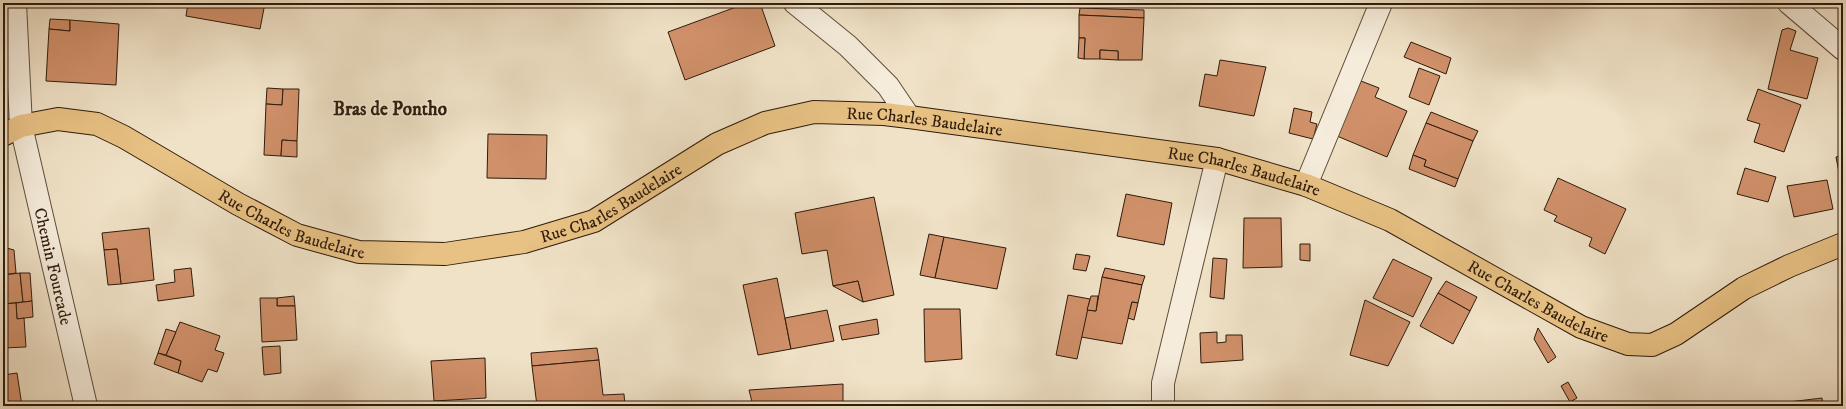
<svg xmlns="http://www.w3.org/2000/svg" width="1846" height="409" viewBox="0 0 1846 409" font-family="'IM FELL DW Pica',serif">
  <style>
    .building { fill: #d0906a; stroke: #2e1b0b }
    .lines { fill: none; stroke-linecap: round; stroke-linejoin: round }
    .minor-casing { stroke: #5e4d3a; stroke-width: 24 }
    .major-casing { stroke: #2e1b0b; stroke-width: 24 }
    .minor { stroke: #f5ecdb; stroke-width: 22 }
    .major { stroke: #e8c184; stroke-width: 22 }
    .labels { text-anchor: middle; stroke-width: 3; stroke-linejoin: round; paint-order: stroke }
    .street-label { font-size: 17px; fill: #2e1b0b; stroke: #f5ecdb }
    .quarter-label { font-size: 19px; font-weight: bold; fill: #2e1b0b; stroke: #f5ecdb }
  </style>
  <rect width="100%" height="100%" fill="#f0e2c7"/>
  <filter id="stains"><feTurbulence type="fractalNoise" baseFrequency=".005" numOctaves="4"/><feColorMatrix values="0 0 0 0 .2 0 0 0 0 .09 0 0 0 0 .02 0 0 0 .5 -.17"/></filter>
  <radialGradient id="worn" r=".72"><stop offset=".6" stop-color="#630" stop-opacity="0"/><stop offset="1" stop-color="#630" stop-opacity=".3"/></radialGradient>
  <g class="building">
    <path d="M188,3H265L260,29L186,16Z"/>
    <path d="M747,3H760L775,46L685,80L668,32Z"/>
    <path d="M1080,8L1144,10V18L1079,15Z"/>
    <path d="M1079,15L1144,18L1142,60H1118V51L1100,50V59H1084L1085,38H1079Z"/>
    <path d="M50,19L70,20V31L49,29Z"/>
    <path d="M70,20L119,24L116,85L46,81L49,29L70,31Z"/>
    <path d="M1788,28L1796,31L1790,50L1818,58L1807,99L1768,89L1782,30Z"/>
    <path d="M1079,38H1085L1084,59L1078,58Z"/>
    <path d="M1411,42L1451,58L1446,74L1404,57Z"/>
    <path d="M1100,50L1118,51V60L1100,59Z"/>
    <path d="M1220,60L1266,67L1254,116L1199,106L1205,74L1217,76Z"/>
    <path d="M1419,68L1440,76L1429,105L1409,97Z"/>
    <path d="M1361,81L1379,88L1375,97L1407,111L1387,157L1337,136Z"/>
    <path d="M267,88L283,89L282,105L266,104Z"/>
    <path d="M283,89H299L297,141L282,140L281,156L264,155L266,104L282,105Z"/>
    <path d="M1758,89L1801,105L1784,152L1754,142L1760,124L1747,120Z"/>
    <path d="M1294,108L1312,112L1310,122L1317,124L1313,139L1289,133Z"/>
    <path d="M1431,112L1478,131L1473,141L1426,123Z"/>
    <path d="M1426,123L1473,141L1458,179L1424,166L1426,160L1413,155Z"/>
    <path d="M488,134L547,135L546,179L487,178Z"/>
    <path d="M282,140L297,141V157L281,156Z"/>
    <path d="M1413,155L1426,160L1424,166L1458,179L1455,187L1409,169Z"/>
    <path d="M1843,155V188H1842L1836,157Z"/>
    <path d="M1745,168L1776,177L1768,202L1737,194Z"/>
    <path d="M1558,178L1626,209L1605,254L1589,246L1592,238L1554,221L1557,216L1544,210Z"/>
    <path d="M1827,180L1833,209L1794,217L1787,186Z"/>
    <path d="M1126,194L1172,203L1164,245L1117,236Z"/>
    <path d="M874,197L894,295L863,302L858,281L833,286L827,250L802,254L795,213Z"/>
    <path d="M1244,218H1281L1282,267L1243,268Z"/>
    <path d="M149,228L154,280L121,284L117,249L104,250L102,233Z"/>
    <path d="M929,234L944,237L935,278L920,275Z"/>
    <path d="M944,237L1006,248L997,289L935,278Z"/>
    <path d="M1300,244H1310V261L1300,260Z"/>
    <path d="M3,247L14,250L16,273L3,275Z"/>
    <path d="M117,249L121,284L108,285L104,250Z"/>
    <path d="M1076,254L1090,256L1086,271L1073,269Z"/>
    <path d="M1213,258L1227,259L1224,299L1210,297Z"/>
    <path d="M1393,259L1432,278L1413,317L1373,298Z"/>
    <path d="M191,268L194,296L158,301L156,285L175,282L174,270Z"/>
    <path d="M1105,268L1145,276L1142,285L1102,277Z"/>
    <path d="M20,273L23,302L3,304V275Z"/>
    <path d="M20,273H30L32,301L23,302Z"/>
    <path d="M1102,277L1142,285L1138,303L1132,302L1122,344L1081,337L1087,310L1096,311Z"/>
    <path d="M777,278L791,349L758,355L743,285Z"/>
    <path d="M858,281L863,302L833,286Z"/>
    <path d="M1446,281L1477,297L1470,311L1438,293Z"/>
    <path d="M1438,293L1470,311L1453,344L1420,326Z"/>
    <path d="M1068,295L1090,299L1077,359L1056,355Z"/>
    <path d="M294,296L295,306H277V298Z"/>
    <path d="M1091,296H1098L1096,311L1087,310Z"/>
    <path d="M260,298H277V306H295L297,340L262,342Z"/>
    <path d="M1365,300L1410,322L1388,366L1350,355Z"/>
    <path d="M32,301L33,317L17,319L16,303Z"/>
    <path d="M1132,302L1138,303L1134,320L1128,318Z"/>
    <path d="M16,303L17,319L24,318L26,347L3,348V304Z"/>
    <path d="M924,309H960L962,359L925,362Z"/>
    <path d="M827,310L834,341L791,349L785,318Z"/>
    <path d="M877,319L879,334L842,340L839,326Z"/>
    <path d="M180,322L220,336L215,350L224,353L217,372L208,369L202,382L178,373L181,361L166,355Z"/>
    <path d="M1538,328L1556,357L1548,363L1534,339Z"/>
    <path d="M166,329L176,332L166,355L158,353Z"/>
    <path d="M1217,332V343L1226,342V335H1242L1243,360L1201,363L1200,333Z"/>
    <path d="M280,346L281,373L264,375L262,347Z"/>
    <path d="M597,348L599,360L532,366L531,353Z"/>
    <path d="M158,353L181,361L178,373L154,364Z"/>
    <path d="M485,358L486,398L434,401L431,361Z"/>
    <path d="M599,360L603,395L624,394L625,406L604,405L537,406L532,366Z"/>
    <path d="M17,373L22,406H3V375Z"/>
    <path d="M1568,382L1577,398L1570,402L1561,386Z"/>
    <path d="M843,384V406H753L749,390Z"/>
    <path d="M1822,398L1823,406H1797V401Z"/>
    <path d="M1797,401V406H1772V404Z"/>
  </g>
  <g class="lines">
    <g class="minor-casing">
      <g id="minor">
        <path id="s1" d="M15,3L21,126L86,406"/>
        <path d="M795,3L848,46L888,86L909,117"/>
        <path d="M1789,3L1843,49"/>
        <path d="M1306,185L1381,3"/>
        <path d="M1163,406V383L1217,159"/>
      </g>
    </g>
    <g class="major-casing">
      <g id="major">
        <path id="s2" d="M3,135L21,126L58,119L97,124L124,137L238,204L297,235L359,252L445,254L524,242L594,221L717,144L765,123L814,112L884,114L909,117L1217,159L1306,185L1390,220L1581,327L1628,344L1652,345L1676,334L1744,288L1789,266L1843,244"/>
      </g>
    </g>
    <use href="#minor" class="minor"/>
    <use href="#major" class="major"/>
  </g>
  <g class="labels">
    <g class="street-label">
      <text dy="6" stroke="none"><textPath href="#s2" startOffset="988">Rue Charles Baudelaire</textPath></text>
      <text dy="6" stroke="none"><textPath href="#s2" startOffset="1312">Rue Charles Baudelaire</textPath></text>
      <text dy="6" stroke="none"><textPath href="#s2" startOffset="652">Rue Charles Baudelaire</textPath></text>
      <text dy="6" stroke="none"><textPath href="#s2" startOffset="317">Rue Charles Baudelaire</textPath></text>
      <text dy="6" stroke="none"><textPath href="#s1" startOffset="267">Chemin Fourcade</textPath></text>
      <text dy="6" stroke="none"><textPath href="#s2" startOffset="1636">Rue Charles Baudelaire</textPath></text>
    </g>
    <g class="quarter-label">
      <text x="390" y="115">Bras de Pontho</text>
    </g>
  </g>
  <rect width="1846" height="409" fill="none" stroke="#f0e2c7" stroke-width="16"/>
  <rect x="4" y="4" width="1838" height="401" fill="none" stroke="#2e1b0b" stroke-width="2"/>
  <rect x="8" y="8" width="1830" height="393" fill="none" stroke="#2e1b0b"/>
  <rect width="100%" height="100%" filter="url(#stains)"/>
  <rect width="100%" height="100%" fill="url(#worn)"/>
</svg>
